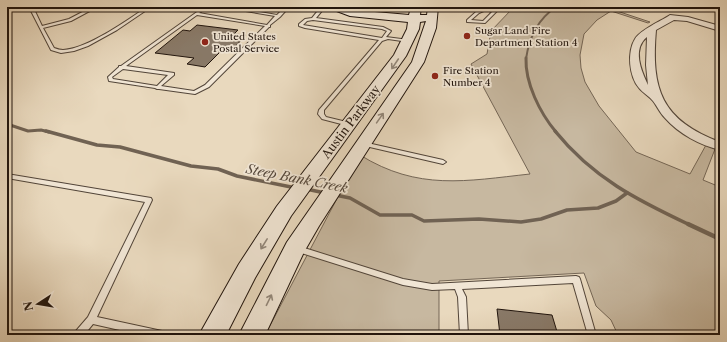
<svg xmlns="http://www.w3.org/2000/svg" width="727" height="342" viewBox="0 0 727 342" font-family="'Libre Caslon Text',serif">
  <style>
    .green { fill: #c7b8a0; stroke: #746656 }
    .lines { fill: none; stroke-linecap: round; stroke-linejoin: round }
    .stream-far3 { stroke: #706253; stroke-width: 2 }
    .stream-far2 { stroke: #706253; stroke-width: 3 }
    .stream-far1 { stroke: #706253; stroke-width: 3.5 }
    .stream { stroke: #706253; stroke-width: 4.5 }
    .building { fill: #897a69; stroke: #20140d }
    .lane-casing { stroke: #524539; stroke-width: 2 }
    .street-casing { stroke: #524539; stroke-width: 2 }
    .secondary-casing { stroke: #20140d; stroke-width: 2 }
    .lane { fill: #f1e6d5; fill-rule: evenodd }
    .street { fill: #f1e6d5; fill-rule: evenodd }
    .secondary { fill: #f1e6d5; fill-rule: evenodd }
    .oneway { stroke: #93887b }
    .poi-dot { fill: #8f2418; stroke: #f1e6d5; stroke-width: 1.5 }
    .labels { text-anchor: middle; stroke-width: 3.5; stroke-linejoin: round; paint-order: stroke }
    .far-poi-label { font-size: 10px; fill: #20140d; stroke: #f1e6d5; text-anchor: start }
    .street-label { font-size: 12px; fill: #20140d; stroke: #f1e6d5 }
    .water-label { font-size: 13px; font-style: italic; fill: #55483c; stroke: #f1e6d5 }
  </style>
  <rect width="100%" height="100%" fill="#e9d9be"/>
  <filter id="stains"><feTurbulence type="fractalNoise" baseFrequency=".005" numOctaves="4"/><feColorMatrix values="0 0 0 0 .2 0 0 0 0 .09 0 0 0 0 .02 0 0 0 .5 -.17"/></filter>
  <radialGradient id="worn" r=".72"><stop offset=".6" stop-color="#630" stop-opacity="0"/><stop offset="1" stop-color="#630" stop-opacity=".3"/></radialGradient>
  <path class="green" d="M506,7H619L614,10L650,22L648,23L611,11L597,20L584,34L580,55L581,68L585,82L599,106L636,152L690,174L706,145L715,149L703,180L720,187V335H618L611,320L596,306L584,273L439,281V335H265L360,155C418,191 466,181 530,174L471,64L487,54L491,31L511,10L504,8Z"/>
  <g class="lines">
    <path class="stream-far3" d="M526,59C529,38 538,19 556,7"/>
    <g class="stream-far2">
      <path d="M526,58C525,83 540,113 556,132"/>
      <path d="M7,124L28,131L41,130L49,132"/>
    </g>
    <g class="stream-far1">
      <path d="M46,131L97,145L120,147L191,166L218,169L237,176L296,188"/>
      <path d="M555,131C593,178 637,200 690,225"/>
      <path d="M306,189L325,193"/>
      <path d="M335,195L350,198L380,215H412L424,221L479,219L521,222L541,219L567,210L598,208L616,201L627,193"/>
    </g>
    <path class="stream" d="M688,224L720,239"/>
  </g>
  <g class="building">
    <path d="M197,25L238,30L234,34L246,35L233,49L224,48L205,67L187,64L194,58L155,53L183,30L190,31Z"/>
    <path d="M497,309L552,315L558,335H500Z"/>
  </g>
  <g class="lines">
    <g class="lane-casing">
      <g id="lane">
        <path d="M29,7H33L42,26L69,19L92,7H97L71,21L43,28L54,48C57,49 60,50 63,50C87,49 126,21 147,7H151L117,30L88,46L74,51L61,53L51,50Z"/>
        <path d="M204,7H208L199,13L267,25L275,16L222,7H230L277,15L285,7H289L280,17L270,25V27H269L209,87L195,94L159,89H157L155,88L109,81L108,77L119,67V66H121ZM197,15L265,26L205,85L194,91L161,86L174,75V73L126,66ZM123,69L168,75L157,86L113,79L112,77Z"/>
        <path d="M321,7H325L316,18L383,27L391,31L386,37L409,40L411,41L409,42L388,39L382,41L324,110V114L326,117L351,123L352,124L349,126L322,119L318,114L319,110L379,40L305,28L299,26V24L305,19L312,18ZM313,20L382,29L387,31L382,38L303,25L307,21Z"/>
        <path d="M483,7H487V8L497,11L485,23L467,22V20L477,11L484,9ZM486,10L492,12L483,21L471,20L479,13Z"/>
        <path d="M363,142L443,160L446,162L443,164L361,145L360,144Z"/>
        <path d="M7,174L151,198L152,200L97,317L162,331L165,332L166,335H142L93,324L84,335H74L75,332L88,317L145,202L7,178Z"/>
        <path d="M298,246L403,279L432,284L576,276L579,277L580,279L596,335H588L573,283L462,289L466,297L468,335H460L458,297L455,289L432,290L403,285L295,251L294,249L295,247Z"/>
      </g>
    </g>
    <g class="street-casing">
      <path id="street" d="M670,15L688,17L720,26V31L687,21L674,20L656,30C651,89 661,120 720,142V150C700,145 679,134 665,118C660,113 657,106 653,101C649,96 643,93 639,88C629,76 627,52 635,39C640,30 661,21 670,15ZM647,37L646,65L648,85C641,70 632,49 647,37Z"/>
    </g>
    <g class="secondary-casing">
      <path id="secondary" d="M333,7H345L352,10L409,15L411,7H421L420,15H427L428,7H438L436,28L424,62L319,226L304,252L265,335H239L287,242L412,62L426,21L420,22L419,29L406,56L291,216L255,278L226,335H199L239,264L277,206L394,55L407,29L408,22L350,16L334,10Z"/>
    </g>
    <use href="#lane" class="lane"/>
    <use href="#street" class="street"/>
    <use href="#secondary" class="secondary"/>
  </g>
  <defs><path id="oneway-shaft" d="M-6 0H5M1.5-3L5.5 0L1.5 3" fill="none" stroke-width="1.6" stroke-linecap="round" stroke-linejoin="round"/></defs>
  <g class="oneway">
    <use href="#oneway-shaft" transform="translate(395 64) rotate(124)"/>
    <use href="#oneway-shaft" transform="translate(380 118) rotate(-55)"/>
    <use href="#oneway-shaft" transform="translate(264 244) rotate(122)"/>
    <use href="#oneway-shaft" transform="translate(269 300) rotate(-64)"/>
  </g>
  <g class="poi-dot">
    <circle cx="467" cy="36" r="4"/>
    <circle cx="205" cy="42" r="4"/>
    <circle cx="435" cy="76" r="4"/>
  </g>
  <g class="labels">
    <g class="far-poi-label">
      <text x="475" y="34">Sugar Land Fire<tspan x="475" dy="12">Department Station 4</tspan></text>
      <text x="213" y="40">United States<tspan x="213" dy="12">Postal Service</tspan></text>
      <text x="443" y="74">Fire Station<tspan x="443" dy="12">Number 4</tspan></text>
    </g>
    <g class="street-label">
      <text transform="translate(351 122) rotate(-53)" y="4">Austin Parkway</text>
    </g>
    <g class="water-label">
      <text transform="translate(297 178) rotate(11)" y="5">Steep Bank Creek</text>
    </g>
  </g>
  <rect width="727" height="342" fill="none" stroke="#e9d9be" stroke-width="24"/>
  <rect x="8" y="8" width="711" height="326" fill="none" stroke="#20140d" stroke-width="2"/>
  <rect x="12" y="12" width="703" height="318" fill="none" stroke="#20140d"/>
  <g transform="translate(38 304) rotate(258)" stroke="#f1e6d5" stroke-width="3" paint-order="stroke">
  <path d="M0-3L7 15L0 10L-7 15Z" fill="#20140d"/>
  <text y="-6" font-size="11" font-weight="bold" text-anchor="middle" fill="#20140d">N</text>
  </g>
  <rect width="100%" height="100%" filter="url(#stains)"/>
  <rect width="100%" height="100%" fill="url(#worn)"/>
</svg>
